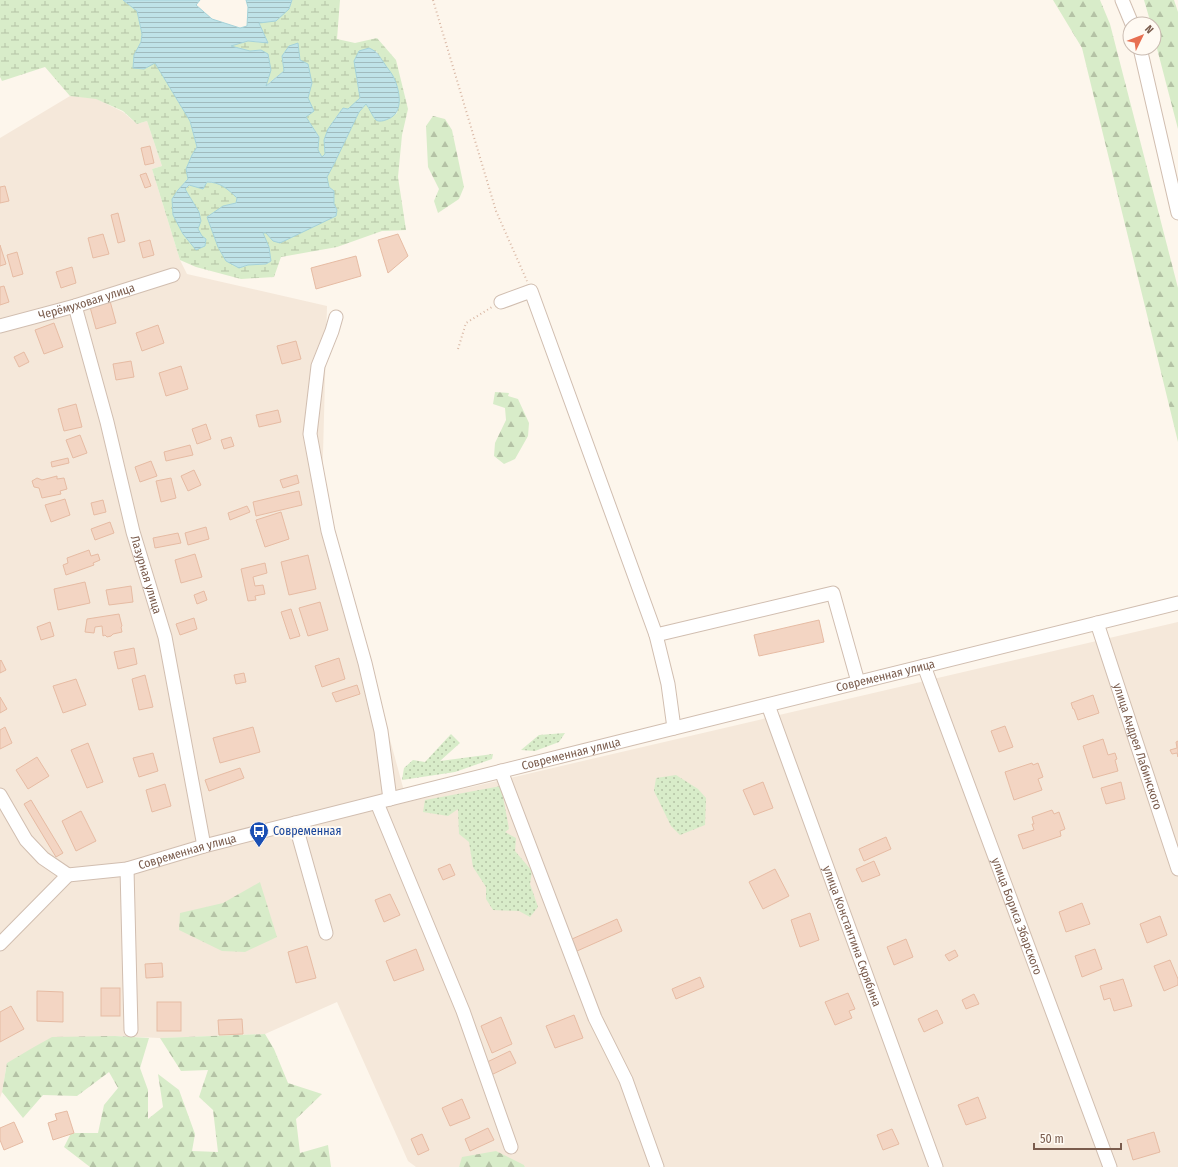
<svg xmlns="http://www.w3.org/2000/svg" width="1178" height="1167" viewBox="0 0 1178 1167" font-family="'Fira Sans Condensed',sans-serif">
  <style>
    .residential { fill: #f5e8da }
    .grass { fill: url(#grass-dots) }
    .forest { fill: url(#forest-firs) }
    .wetland { fill: url(#wetland-marsh) }
    .water { fill: url(#water-rules); stroke: #a5d3da }
    .building { fill: #f3d5c3; stroke: #e6bba3 }
    .lines { fill: none; stroke-linecap: round; stroke-linejoin: round }
    .minor-casing { stroke: #d1beb0; stroke-width: 15 }
    .path { stroke: #d9b8a5; stroke-width: 2; stroke-dasharray: 1 3; stroke-linecap: butt }
    .minor { stroke: #fff; stroke-width: 13 }
    .labels { text-anchor: middle; stroke-width: 4; stroke-linejoin: round; paint-order: stroke }
    .street-label { font-size: 12px; fill: #7a5c4d; stroke: #fffaf3 }
    .transit-label { font-size: 12px; fill: #164399; stroke: #fffaf3; text-anchor: start }
  </style>
  <defs>
    <pattern id="grass-dots" width="8" height="8" patternUnits="userSpaceOnUse"><rect width="8" height="8" fill="#d8ecc9"/><path d="M2 2h.1M6 6h.1" fill="none" stroke="#b4c2a5" stroke-width="1.8" stroke-linecap="round"/></pattern>
    <pattern id="forest-firs" width="22" height="20" patternUnits="userSpaceOnUse"><rect width="22" height="20" fill="#d8ecc9"/><path d="M5 1l3.5 6h-7zM16 11l3.5 6h-7z" fill="#b4c2a5"/></pattern>
    <pattern id="wetland-marsh" width="20" height="14" patternUnits="userSpaceOnUse"><rect width="20" height="14" fill="#d8ecc9"/><path d="M1 5h8M5 5V1M11 12h8M15 12V8" fill="none" stroke="#b4c2a5"/></pattern>
    <pattern id="water-rules" width="6" height="5" patternUnits="userSpaceOnUse"><rect width="6" height="5" fill="#bfe3e8"/><path d="M0 2.5h6" fill="none" stroke="#a0bbbe"/></pattern>
  </defs>
  <rect width="100%" height="100%" fill="#fdf6ec"/>
  <path class="residential" d="M70,96L95,98L123,112L137,124L147,121L162,166L152,169L180,260L187,274L327,306L322,490L407,802L1178,622V1167H525L524,1165L463,1157L459,1167H416L408,1161L337,1002L265,1034L160,1038L115,1036L7,1063L2,1092L0,1098V138Z"/>
  <g class="grass">
    <path d="M565,733L559,742L535,751L521,750L539,735Z"/>
    <path d="M451,734L460,743L440,761L493,754L492,759L455,772L402,780L404,768L413,760L425,762Z"/>
    <path d="M676,775L698,789L706,798L705,825L680,835L671,826L654,791L656,778Z"/>
    <path d="M501,786L509,829L505,832L516,838L515,851L532,871L530,884L538,907L530,917L519,911L493,910L486,899V887L473,867L469,842L459,834L458,809L448,816L423,812L425,800Z"/>
  </g>
  <g class="forest">
    <path d="M1053,0H1100L1110,24L1178,288V442L1082,48Z"/>
    <path d="M1144,0H1174L1178,12V129L1154,37V24H1151Z"/>
    <path d="M433,116L445,119L452,130L464,187L459,199L438,213L434,201L439,189L428,167L426,126Z"/>
    <path d="M495,392L509,393L508,396L518,399L529,423L528,436L515,459L504,464L494,456L495,443L506,420L505,408L493,404Z"/>
    <path d="M260,882L277,937L245,952L222,951L179,930L180,913L223,903Z"/>
    <path d="M265,1034L274,1049L288,1083L322,1094L296,1119L300,1153L328,1145L331,1167H90L64,1147L71,1133H98L104,1105L118,1088L109,1072L77,1096L43,1095L23,1118L2,1092L7,1063L34,1047L52,1037L115,1036L149,1038L140,1068L148,1090V1119L163,1107L158,1074L179,1090L195,1134L192,1151L218,1152L213,1110L199,1097L208,1070L181,1071L160,1038Z"/>
    <path d="M496,1151L524,1165L525,1167H459L462,1157Z"/>
  </g>
  <path class="wetland" d="M0,0H123L137,11L142,34L141,42L134,55L144,69L155,62L190,121L197,147L192,155L188,179L178,190L172,199L202,236L197,228L201,221L199,212L185,189C189,185 194,184 200,183C217,180 226,186 237,198L236,203L223,206L239,268L248,265L266,264L271,261L269,247L262,233H266L273,241L337,210L334,204V191L329,187L327,177L334,164L359,112L366,104L369,108L375,119H389L397,113L399,102L384,64L376,51L356,74L360,98L348,110L343,108L328,129L324,140L325,154L322,157L318,150L319,137L306,117L308,98L312,83L282,56L284,71L265,86L261,50L250,51L230,46L248,41L267,43L259,23L289,9L292,0H340L337,39L355,43L377,38L396,60L408,109L402,135L398,177L406,230L382,231L337,247L281,257L274,277L241,279L196,267L180,260L152,169L162,166L147,121L137,124L123,111L96,99L70,96L45,67L2,81L0,77Z"/>
  <path class="water" d="M123,0H200L196,5L212,19L240,28L247,26L248,7L246,0H292L289,9L276,21L259,23L268,43L248,41L231,46L250,51L261,50L268,54L271,70L266,86L284,71L282,56L289,46L298,43L300,60L308,64L312,83L308,98L314,111L306,117L319,137L318,150L322,157L325,154L324,140L328,129L343,108L348,109L360,98L354,61L359,51L369,48C378,52 379,56 384,63C387,68 392,73 394,78C400,91 404,113 388,119C384,121 379,122 376,120C372,116 370,109 366,104L359,112L334,164L327,177L329,187L334,191V204L337,210L336,216L280,243L273,241L266,233H263L269,247L271,261L266,264L248,265L239,268L226,261L218,247L207,217L223,206L236,203L237,198C228,189 220,182 207,182L203,189L189,185L185,189L199,212L201,221L198,229L202,236L206,239L205,246L196,250L183,234L173,215L172,199L178,190L188,179L186,169L192,155L197,147L190,121L155,63L144,69L133,68L134,55L141,42L142,34L137,11Z"/>
  <g class="building">
    <path d="M150,146L154,163L145,165L141,148Z"/>
    <path d="M146,173L151,186L145,188L140,175Z"/>
    <path d="M5,186L9,201L0,203V187Z"/>
    <path d="M118,213L125,241L118,243L111,215Z"/>
    <path d="M103,234L109,254L93,258L88,238Z"/>
    <path d="M398,234L408,256L388,273L378,240Z"/>
    <path d="M150,240L154,255L143,258L139,243Z"/>
    <path d="M0,245L6,264L0,266Z"/>
    <path d="M17,252L23,274L13,277L7,255Z"/>
    <path d="M356,256L361,276L316,289L311,268Z"/>
    <path d="M72,267L76,283L61,288L56,272Z"/>
    <path d="M4,286L9,302L0,305V287Z"/>
    <path d="M110,301L116,323L96,329L90,307Z"/>
    <path d="M54,323L63,347L44,354L35,330Z"/>
    <path d="M158,325L164,343L142,351L136,333Z"/>
    <path d="M296,341L301,359L282,364L277,346Z"/>
    <path d="M24,352L29,362L19,367L14,357Z"/>
    <path d="M131,361L134,377L116,380L113,364Z"/>
    <path d="M181,366L188,389L166,396L159,373Z"/>
    <path d="M76,404L82,427L64,431L58,409Z"/>
    <path d="M278,410L281,422L259,427L256,415Z"/>
    <path d="M206,424L211,439L197,444L192,429Z"/>
    <path d="M80,435L87,453L73,458L66,440Z"/>
    <path d="M231,437L234,446L224,449L221,440Z"/>
    <path d="M190,445L193,455L166,461L164,452Z"/>
    <path d="M68,458L69,463L52,467L51,462Z"/>
    <path d="M151,461L157,476L140,482L135,467Z"/>
    <path d="M194,470L201,485L188,491L181,476Z"/>
    <path d="M297,475L299,483L283,488L280,480Z"/>
    <path d="M57,476V479L64,478L67,489L60,491L61,494L42,498L39,488L34,487L32,481L37,478L42,480Z"/>
    <path d="M171,478L176,498L161,502L156,481Z"/>
    <path d="M299,491L302,505L256,516L253,502Z"/>
    <path d="M65,499L70,515L51,522L45,505Z"/>
    <path d="M103,500L106,512L94,515L91,503Z"/>
    <path d="M247,506L250,512L230,520L228,513Z"/>
    <path d="M281,512L289,539L265,547L256,520Z"/>
    <path d="M110,522L114,533L95,540L91,529Z"/>
    <path d="M206,527L209,539L188,545L185,533Z"/>
    <path d="M178,533L181,543L155,548L153,538Z"/>
    <path d="M89,550L91,556L98,554L100,560L93,563L94,565L66,575L63,565L68,563L67,558Z"/>
    <path d="M195,554L202,577L181,583L175,560Z"/>
    <path d="M308,555L316,589L289,595L281,562Z"/>
    <path d="M265,563L267,573L253,577L255,586L263,585L265,594L255,596L256,600L248,601L241,569Z"/>
    <path d="M85,582L90,603L58,610L54,589Z"/>
    <path d="M131,586L133,602L109,605L106,590Z"/>
    <path d="M204,591L207,600L197,604L194,595Z"/>
    <path d="M320,602L328,630L308,636L299,608Z"/>
    <path d="M291,609L300,636L290,639L281,612Z"/>
    <path d="M119,614L122,626L121,627L122,632L113,634L111,636L107,637L105,635L103,636L102,626L95,627L94,633L85,632L87,619Z"/>
    <path d="M194,618L197,629L180,635L176,624Z"/>
    <path d="M819,620L824,642L759,656L754,635Z"/>
    <path d="M50,622L54,636L41,640L37,627Z"/>
    <path d="M134,648L137,664L118,669L114,652Z"/>
    <path d="M339,658L345,679L322,687L315,666Z"/>
    <path d="M1,660L6,670L0,673V661Z"/>
    <path d="M244,673L246,682L236,684L234,675Z"/>
    <path d="M145,675L153,707L139,710L132,679Z"/>
    <path d="M76,679L86,705L63,713L53,686Z"/>
    <path d="M357,685L360,694L336,702L332,693Z"/>
    <path d="M1093,695L1099,713L1078,720L1074,709H1073L1071,703Z"/>
    <path d="M0,697L7,709L0,713Z"/>
    <path d="M1005,726L1013,747L999,752L991,731Z"/>
    <path d="M5,727L12,743L0,749V730Z"/>
    <path d="M253,727L260,752L220,763L213,738Z"/>
    <path d="M1103,739L1108,755L1115,753L1117,759L1115,760L1118,771L1093,778L1083,746Z"/>
    <path d="M1178,741V757L1177,753L1172,754L1170,750L1177,748L1176,742Z"/>
    <path d="M88,743L103,782L87,788L71,750Z"/>
    <path d="M153,753L158,771L139,777L133,758Z"/>
    <path d="M37,757L49,776L28,789L16,770Z"/>
    <path d="M1032,763L1033,765L1038,763L1043,777L1038,779L1042,790L1014,800L1005,772Z"/>
    <path d="M240,768L244,778L209,791L205,780Z"/>
    <path d="M763,782L773,808L754,815L743,790Z"/>
    <path d="M1121,782L1125,799L1106,804L1101,788Z"/>
    <path d="M165,784L171,806L152,812L146,790Z"/>
    <path d="M31,800L63,853L56,857L24,804Z"/>
    <path d="M1052,810L1054,814L1059,812L1065,829L1060,831L1061,836L1023,849L1018,835L1034,830L1032,824H1034L1032,817Z"/>
    <path d="M81,811L96,841L76,851L62,821Z"/>
    <path d="M886,837L891,849L864,861L859,849Z"/>
    <path d="M874,861L880,875L862,882L856,869Z"/>
    <path d="M450,864L455,875L443,880L438,869Z"/>
    <path d="M775,869L789,896L763,909L749,882Z"/>
    <path d="M390,894L400,915L384,922L375,900Z"/>
    <path d="M1082,903L1090,924L1066,932L1059,912Z"/>
    <path d="M810,913L819,940L800,947L791,920Z"/>
    <path d="M1160,916L1167,935L1147,943L1140,924Z"/>
    <path d="M617,919L622,931L577,951L572,939Z"/>
    <path d="M906,939L913,957L894,965L887,947Z"/>
    <path d="M307,946L316,978L296,983L288,952Z"/>
    <path d="M416,949L424,970L394,981L386,961Z"/>
    <path d="M1095,949L1102,969L1082,977L1075,956Z"/>
    <path d="M955,950L958,956L949,961L945,955Z"/>
    <path d="M1170,960L1178,979V985L1164,991L1154,966Z"/>
    <path d="M162,963L163,977L146,978L145,964Z"/>
    <path d="M700,977L704,987L676,999L672,989Z"/>
    <path d="M1123,979L1132,1006L1114,1011L1110,998L1104,1000L1100,986Z"/>
    <rect x="101" y="988" width="19" height="28"/>
    <path d="M37,991L63,992V1022L37,1021Z"/>
    <path d="M848,993L855,1009L849,1011L852,1018L835,1025L825,1002Z"/>
    <path d="M974,994L979,1004L966,1009L962,1000Z"/>
    <rect x="157" y="1002" width="24" height="29"/>
    <path d="M11,1006L24,1029L0,1042V1012Z"/>
    <path d="M937,1010L943,1023L924,1032L918,1019Z"/>
    <path d="M574,1015L583,1038L555,1048L546,1026Z"/>
    <path d="M501,1017L512,1044L492,1053L481,1026Z"/>
    <path d="M242,1019L243,1034L219,1035L218,1020Z"/>
    <path d="M510,1051L516,1063L489,1076L483,1064Z"/>
    <path d="M978,1097L986,1118L966,1125L958,1105Z"/>
    <path d="M462,1099L470,1118L450,1126L442,1108Z"/>
    <path d="M67,1111L74,1133L53,1140L48,1123L57,1120L55,1114Z"/>
    <path d="M14,1122L23,1142L4,1150L0,1140V1128Z"/>
    <path d="M488,1128L494,1140L470,1151L465,1139Z"/>
    <path d="M892,1129L899,1144L883,1150L877,1135Z"/>
    <path d="M1154,1132L1160,1152L1133,1160L1127,1140Z"/>
    <path d="M422,1134L429,1150L418,1155L411,1139Z"/>
  </g>
  <g class="lines">
    <g class="minor-casing">
      <g id="minor">
        <path d="M1122,0L1132,24"/>
        <path d="M1140,48L1178,213"/>
        <path d="M501,302L531,291L656,635L668,684L674,728"/>
        <path id="s1" d="M75,306L107,422L133,532L165,637L204,846"/>
        <path d="M336,317L332,331L318,366L310,434L328,531L365,663L381,731L390,799"/>
        <path id="s2" d="M0,326L75,306L173,275"/>
        <path id="s3" d="M1097,623L1178,869"/>
        <path d="M656,635L833,593L858,682"/>
        <path id="s4" d="M924,666L1110,1167"/>
        <path id="s5" d="M768,705L936,1167"/>
        <path d="M501,771L595,1018L626,1080L657,1167"/>
        <path id="s6" d="M0,795L26,840L43,858L68,875L127,869L204,846L390,799L582,751L1178,603"/>
        <path d="M377,803L463,1011L511,1147"/>
        <path d="M295,823L326,933"/>
        <path d="M127,869L131,1030"/>
        <path d="M0,944L68,875"/>
      </g>
    </g>
    <g class="path">
      <path d="M433,0L496,211L527,281"/>
      <path d="M458,349L466,323L492,307"/>
    </g>
    <use href="#minor" class="minor"/>
  </g>
  <defs>
    <g id="bus-pin" transform="scale(1)"><path d="M0 17L-7.5 6A9.5 9.5 0 1 1 7.5 6Z" fill="#1a4fb4" stroke="#fffaf3"/><path d="M-5-6H5V4H4V6H2V4H-2V6H-4V4H-5ZM-3.5-4V0h7V-4ZM-3.5 1.2v1.5H-2V1.2ZM2 1.2v1.5H3.5V1.2Z" fill="#fff"/></g>
  </defs>
  <g fill-rule="evenodd">
    <use href="#bus-pin" x="259" y="831"/>
  </g>
  <g class="labels">
    <g class="street-label">
      <text dy="4" stroke="none"><textPath href="#s2" startOffset="90">Черёмуховая улица</textPath></text>
      <text dy="4" stroke="none"><textPath href="#s1" startOffset="278">Лазурная улица</textPath></text>
      <text dy="4" stroke="none"><textPath href="#s6" startOffset="949">Современная улица</textPath></text>
      <text dy="4" stroke="none"><textPath href="#s3" startOffset="130">улица Андрея Лабинского</textPath></text>
      <text dy="4" stroke="none"><textPath href="#s6" startOffset="625">Современная улица</textPath></text>
      <text dy="4" stroke="none"><textPath href="#s6" startOffset="229">Современная улица</textPath></text>
      <text dy="4" stroke="none"><textPath href="#s4" startOffset="267">улица Бориса Збарского</textPath></text>
      <text dy="4" stroke="none"><textPath href="#s5" startOffset="246">улица Константина Скрябина</textPath></text>
    </g>
    <g class="transit-label">
      <text x="273" y="835">Современная</text>
    </g>
  </g>
  <g transform="translate(1142 36) rotate(47)"><circle r="19" fill="#fffaf3" stroke="#cabbb1"/>
  <path d="M0-3L7 15L0 10L-7 15Z" fill="#e76f51"/>
  <text y="-6" font-size="11" font-weight="bold" text-anchor="middle" fill="#7a5c4d">N</text>
  </g>
  <path d="M1034 1143v6h87v-6" fill="none" stroke="#7a5c4d" stroke-width="2"/>
  <text x="1040" y="1143" font-size="12" fill="#7a5c4d" stroke="#fffaf3" stroke-width="3" paint-order="stroke">50 m</text>
</svg>
